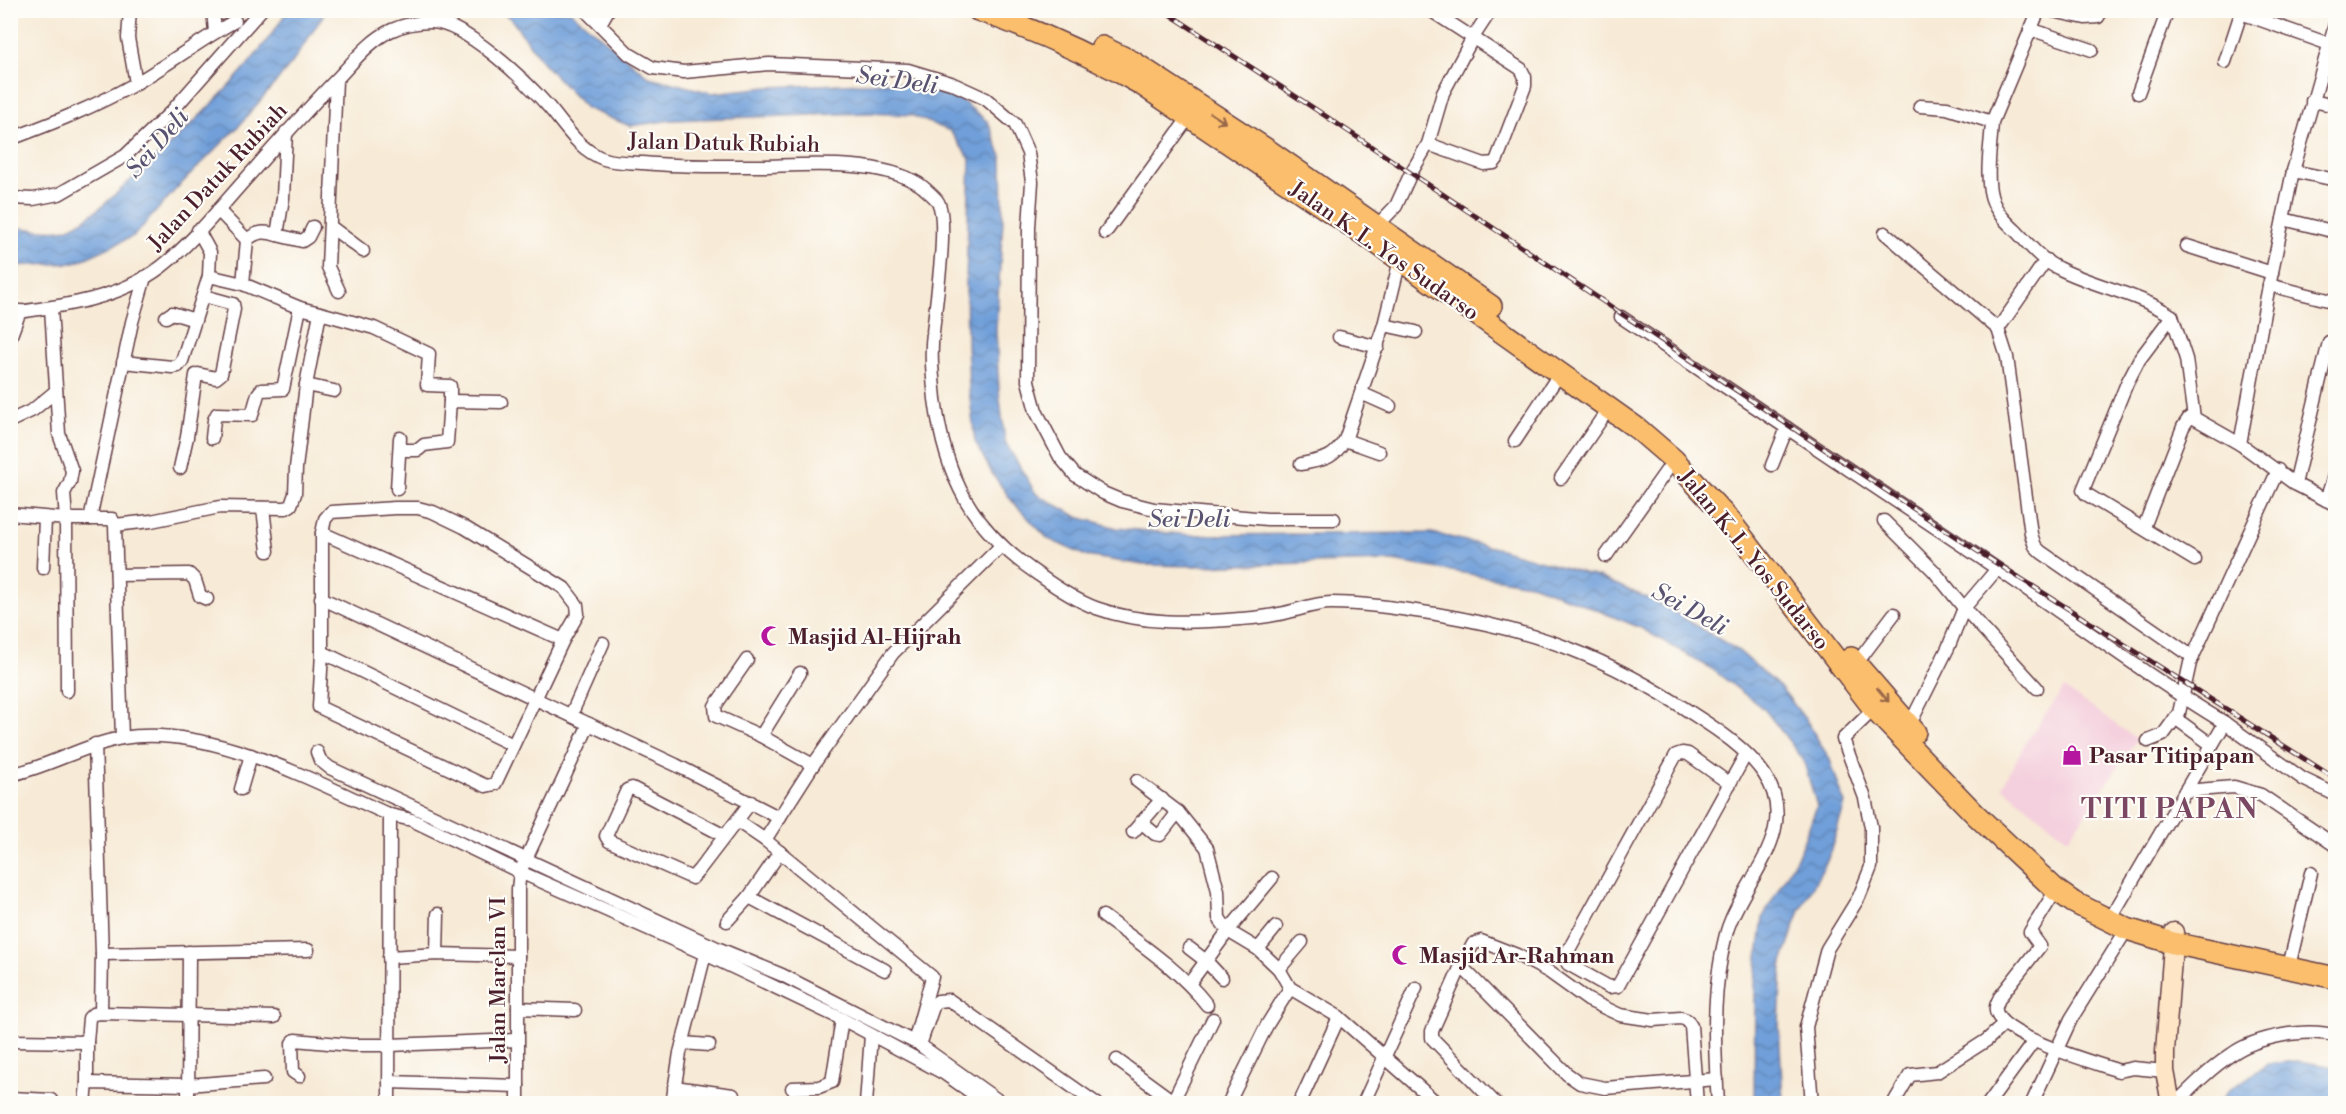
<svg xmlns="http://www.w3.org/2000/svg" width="2346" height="1114" viewBox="0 0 2346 1114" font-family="'Libre Bodoni',serif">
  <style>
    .built { fill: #f4cfdd }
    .water { fill: url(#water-waves); stroke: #5d5f82; stroke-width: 1.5 }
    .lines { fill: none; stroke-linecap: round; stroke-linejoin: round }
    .minor-casing { stroke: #643d45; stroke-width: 15 }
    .secondary-casing { stroke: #643d45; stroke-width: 21 }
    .trunk-casing { stroke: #643d45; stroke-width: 24 }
    .minor { stroke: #fff; stroke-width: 12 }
    .secondary { stroke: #fde5c5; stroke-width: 18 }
    .trunk { stroke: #fabe6d; stroke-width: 21 }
    .rail-casing { stroke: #4a1f2b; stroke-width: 5 }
    .rail { stroke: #fdfcf7; stroke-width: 3; stroke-dasharray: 9; stroke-linecap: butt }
    .oneway { stroke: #996749 }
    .labels { text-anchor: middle; stroke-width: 4.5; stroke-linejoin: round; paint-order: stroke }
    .street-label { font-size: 22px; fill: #4a1f2b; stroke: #fdfcf7 }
    .poi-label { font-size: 22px; font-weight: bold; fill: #4a1f2b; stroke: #fdfcf7; text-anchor: start }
    .water-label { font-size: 24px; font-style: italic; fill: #595271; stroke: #fdfcf7 }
    .district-label { font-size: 28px; font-weight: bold; letter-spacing: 1.5px; fill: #7a4862; stroke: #fdfcf7 }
  </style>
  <defs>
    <pattern id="water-waves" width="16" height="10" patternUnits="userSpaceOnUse" patternTransform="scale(1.5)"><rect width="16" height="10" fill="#709fd9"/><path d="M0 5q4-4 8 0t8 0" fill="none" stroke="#5e81b0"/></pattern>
  </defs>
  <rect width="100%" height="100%" fill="#fdfcf7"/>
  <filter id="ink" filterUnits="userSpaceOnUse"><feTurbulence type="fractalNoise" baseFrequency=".0167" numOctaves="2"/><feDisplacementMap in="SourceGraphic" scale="12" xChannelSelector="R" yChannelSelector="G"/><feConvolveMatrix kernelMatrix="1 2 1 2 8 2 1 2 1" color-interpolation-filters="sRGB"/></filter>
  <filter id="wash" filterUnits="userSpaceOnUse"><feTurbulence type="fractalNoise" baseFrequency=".008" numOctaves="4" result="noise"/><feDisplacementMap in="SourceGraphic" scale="24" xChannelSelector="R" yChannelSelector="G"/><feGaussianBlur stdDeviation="1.35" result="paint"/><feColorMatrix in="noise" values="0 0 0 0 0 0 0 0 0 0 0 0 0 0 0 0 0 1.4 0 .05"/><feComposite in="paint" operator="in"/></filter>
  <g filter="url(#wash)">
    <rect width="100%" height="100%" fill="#f7ead6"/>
    <path class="built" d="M2064,688L2137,739L2068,839L2002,787L2025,743Z"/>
    <g class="water">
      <path d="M288,10L326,11L292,63L239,126L176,189L134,236L75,263L11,266V227C26,228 45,232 61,230C83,227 117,193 134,177C190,127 247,75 288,10Z"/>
      <path d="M500,11H570L649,77L712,93L768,87L888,82L951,92L988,122L1002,157L1003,220L996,329L999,390L1005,442L1036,494L1078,517L1117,528L1191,535L1432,533L1500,549L1601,578L1659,603L1739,651L1782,689L1808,723L1830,760L1845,804L1828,859L1800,910L1782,963L1779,1024L1783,1103H1754L1755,981L1763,917L1799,853L1817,806L1803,759L1765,710L1712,669L1641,628L1535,585L1392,561L1196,566L1143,565L1086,556L1048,539L1012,501L992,473L975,442L969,389L967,343L966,281L970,159L950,131L911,115L868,113L672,120L630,126L586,108L544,64L511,19Z"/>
      <path d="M2297,1061L2335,1067V1103H2218L2228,1091L2268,1064Z"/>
    </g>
  </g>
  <g filter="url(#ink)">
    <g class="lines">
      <g class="minor-casing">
        <g id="minor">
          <path d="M130,10L128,38L136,83"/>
          <path d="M213,10L215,32"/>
          <path d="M585,10L629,54L653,68L684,72L769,64L908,70L951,83L986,99L1015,124L1028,153L1032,182L1029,227L1028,381L1036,411L1060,457L1075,475L1103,493L1122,501L1154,509L1267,519H1334"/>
          <path d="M2048,10L2085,18L2098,17L2102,10"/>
          <path d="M2241,13L2329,44"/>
          <path d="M600,24L608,10"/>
          <path d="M2030,29L2092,50"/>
          <path d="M2225,62L2242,10"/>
          <path d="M336,80L328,267L339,291"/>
          <path d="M2138,93L2168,10"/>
          <path d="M2312,101L2336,106"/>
          <path d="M1920,106L1947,108L1992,122C1991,144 1986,169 1990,191C1993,209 2004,220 2017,232C2029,245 2042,261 2058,268C2095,287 2138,293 2172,316"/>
          <path d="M1992,122L2038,12L2042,10"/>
          <path d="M286,132L283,198L277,235L302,241L308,237L313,227"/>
          <path d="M10,139C53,123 94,107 133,85C168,65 200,40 235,21"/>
          <path d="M1428,144L1484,164L1494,163L1497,159L1525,86V77L1521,69L1430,10"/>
          <path d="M2293,171L2336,180"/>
          <path d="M10,198L33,199L59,194L125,156L172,111L261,10"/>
          <path d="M218,210L247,240"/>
          <path d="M2283,219L2336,232"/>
          <path d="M331,227L363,251"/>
          <path d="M1374,229L1396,206L1411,173L1428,144L1443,93L1472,39L1491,10"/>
          <path d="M198,230L210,252L209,276L243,284L300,308L320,313"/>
          <path d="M1105,233L1189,117"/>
          <path d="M1885,233L1998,329L2007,357L2031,534L2035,546L2041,552L2193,657"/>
          <path d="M2187,246L2272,273"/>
          <path d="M243,284L247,240C257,231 265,231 277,235"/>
          <path d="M2269,285L2336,302"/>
          <path d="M51,308L59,434L72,471L70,482L64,493L66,519H112L115,525L122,738"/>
          <path d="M10,313C63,306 117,300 161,267C192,243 218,210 244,181C273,148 302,115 333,83C350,66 369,40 392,30C403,25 419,22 431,22C464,22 525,80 547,105C565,125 577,149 604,159C616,163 631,162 643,163C683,167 723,166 763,166C809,165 878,159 919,184C922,186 936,198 938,202C949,222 935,307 933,333C930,355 933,378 935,399C945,478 972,530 1039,575C1057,588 1075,600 1096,608C1143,625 1191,623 1240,619C1253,618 1267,617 1279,614C1297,611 1313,603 1331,603C1366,603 1402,609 1436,614C1537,631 1608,657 1693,714C1718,730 1747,749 1764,774C1800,827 1750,873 1731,920C1726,931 1723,946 1721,958C1712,1006 1715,1055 1718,1104"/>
          <path d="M166,317L172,313L195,320L209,276"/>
          <path d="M1621,317C1747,402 1873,485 1999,570C2074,621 2147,676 2225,723"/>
          <path d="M1384,325L1416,332"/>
          <path d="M1998,329L2046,260"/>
          <path d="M1339,337L1378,347"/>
          <path d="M10,338L20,311"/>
          <path d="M123,362L172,367L178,366L182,361L195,320"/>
          <path d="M306,385L334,391"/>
          <path d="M1363,394L1390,406"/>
          <path d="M2194,418L2186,359L2172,316L2139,360L2127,383L2083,490L2086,494L2195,560"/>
          <path d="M2194,418L2240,444L2295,484L2336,505"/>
          <path d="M10,421L33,410L56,391"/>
          <path d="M212,438L214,420L217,414L252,415L258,394L261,390L283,389L300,308"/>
          <path d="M1345,440L1379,452"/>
          <path d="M1515,441L1560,373"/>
          <path d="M2240,444L2267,296L2293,171L2336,21"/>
          <path d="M400,450H418L424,445L447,442L450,401L501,402"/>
          <path d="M1301,464C1324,459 1332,460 1345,440L1384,325L1400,260"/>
          <path d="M1772,465L1787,428"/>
          <path d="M180,468L187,437L196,375L198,374L216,378L221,374L234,309L233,304L204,296"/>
          <path d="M1561,478L1609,408"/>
          <path d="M2295,484L2329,342"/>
          <path d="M397,489L400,438"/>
          <path d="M2326,500L2334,476L2336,462"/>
          <path d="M263,508L268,551"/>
          <path d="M395,508H418L433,512L464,527L564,588L577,605L578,614L563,640L495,784L486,786L319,707L322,652V533L325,519L331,512Z"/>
          <path d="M10,514L66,519L67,691"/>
          <path d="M90,519L132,322L145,277"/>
          <path d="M1884,521L1934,571L1964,608L2037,688"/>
          <path d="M115,525L151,521L220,507L286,508L291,505L295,494L296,468L306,385L320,313L374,328L429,354L427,385L450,386V401"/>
          <path d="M2144,527L2183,427L2189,418H2194"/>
          <path d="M322,533L563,640"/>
          <path d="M1606,556L1674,460"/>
          <path d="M43,568L45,518"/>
          <path d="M117,575L189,574L195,580L200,596L207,599"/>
          <path d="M321,598L676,765L780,818"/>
          <path d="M322,652L513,745"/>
          <path d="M747,660L715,706L716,716L761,736L813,765"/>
          <path d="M1856,664L1894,614"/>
          <path d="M571,715L603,643"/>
          <path d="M2175,718L2212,745"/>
          <path d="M1909,726L1948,648L1964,608L1997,569"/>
          <path d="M761,736L800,673"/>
          <path d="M2148,741L2163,735L2179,713L2190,663L2278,470"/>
          <path d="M95,744L102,954L101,1013"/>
          <path d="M317,752L320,760L330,768L717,948L782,975L914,1042L932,977L765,840L813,765L893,653L1001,546"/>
          <path d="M10,775C49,767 83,745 122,738C208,723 314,782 390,815L412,820L520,872L705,954L842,1019L945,1074L988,1104"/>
          <path d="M1137,781L1178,812L1207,848L1218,891L1219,918L1228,931L1258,949L1279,969L1290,988L1339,1017L1438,1104"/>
          <path d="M1730,784L1688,754L1682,753L1676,755L1567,953L1565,958L1568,964L1609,987L1618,986L1746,754"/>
          <path d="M241,789L251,755"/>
          <path d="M2185,791L2234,787L2261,795L2336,846"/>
          <path d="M737,821L765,840"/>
          <path d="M1141,822L1155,834L1160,835L1178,812"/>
          <path d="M1133,832L1162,799"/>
          <path d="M725,836L632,788L627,790L606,836L609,841L692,878L699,870L751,802"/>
          <path d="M780,852L749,897L885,970"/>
          <path d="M2056,890L2030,932L2040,946L2000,997C1997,1003 1994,1008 1997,1014C2007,1038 2093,1062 2119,1071L2133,1068L2165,1071"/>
          <path d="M1103,916C1139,943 1179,969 1207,1005"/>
          <path d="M727,921L749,897"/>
          <path d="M2109,921L2225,723L2303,779L2336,795"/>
          <path d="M1189,948L1206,961L1222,978"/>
          <path d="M1258,949L1276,927"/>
          <path d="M102,954L308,950"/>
          <path d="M437,954L438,914"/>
          <path d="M389,957L437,954L518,956"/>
          <path d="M2291,958L2311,873"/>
          <path d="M1461,966L1567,1074L1580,1083L1605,1088L1717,1079"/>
          <path d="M1279,969L1302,942"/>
          <path d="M1189,984L1228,931L1272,878"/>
          <path d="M518,1008L575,1010"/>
          <path d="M10,1041L87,1042L89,1018L93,1014L101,1013L274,1017"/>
          <path d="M87,1042V1083"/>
          <path d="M683,1043L709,1045"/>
          <path d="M1117,1060L1173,1101L1172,1104"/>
          <path d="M299,1076L293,1072L292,1043L295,1040L351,1045H389L517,1040"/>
          <path d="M389,1082L518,1086"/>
          <path d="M674,1087L733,1095"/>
          <path d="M792,1088L819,1087L832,1082L842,1019"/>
          <path d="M10,1098L51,1100"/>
          <path d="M1173,1101L1213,1019"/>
          <path d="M2032,1103L2071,1019L2127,929"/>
          <path d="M85,1104L87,1083L187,1085L264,1079"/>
          <path d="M188,1104L189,952"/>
          <path d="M389,1104L390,815"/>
          <path d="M518,1104V889L520,872L589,724"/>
          <path d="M672,1104L680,1053L705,954"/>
          <path d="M866,1104L871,1035"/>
          <path d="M1003,1104L920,1045L934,1004L938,1001L949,1000L1097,1104"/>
          <path d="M1228,1104L1267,1025L1290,988"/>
          <path d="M1299,1104L1339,1017"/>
          <path d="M1363,1104L1416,988"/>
          <path d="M1496,1104L1432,1038V1031L1461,966L1473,944L1481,941L1517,955L1549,972L1588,1000L1620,1015L1653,1020L1681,1018L1687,1020L1691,1026L1697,1104"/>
          <path d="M1812,1104L1806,1027L1827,949L1859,897L1871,867V827L1865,798L1843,739L1874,709"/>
          <path d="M1893,1104L1910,1075L1937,1072L1987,1040L2004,1024"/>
          <path d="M1988,1104L2034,1041"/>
          <path d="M2175,1104C2193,1086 2211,1068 2232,1054C2256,1037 2307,1027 2336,1036"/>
        </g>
      </g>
      <g class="secondary-casing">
        <path id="secondary" d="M2171,1104L2165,1071V1052L2174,932"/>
      </g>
      <g class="trunk-casing">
        <g id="trunk">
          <path d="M978,10C1035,30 1089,54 1141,84L1368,237L1638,429L1674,460L1730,521L1874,709L1976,815L2056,890L2073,902L2127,929L2173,943L2336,978"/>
          <path d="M1102,47L1133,62L1272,153L1491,306"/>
          <path d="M1851,658L1915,732"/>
        </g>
      </g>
      <use href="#minor" class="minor"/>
      <use href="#secondary" class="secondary"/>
      <use href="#trunk" class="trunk"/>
      <g class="rail-casing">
        <path id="rail" d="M1163,10L1315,109L1971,547L2336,779"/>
      </g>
      <use href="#rail" class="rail"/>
    </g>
    <defs><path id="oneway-shaft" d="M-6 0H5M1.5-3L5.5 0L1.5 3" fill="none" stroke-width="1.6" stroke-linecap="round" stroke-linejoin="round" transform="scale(1.5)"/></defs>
    <g class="oneway">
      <use href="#oneway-shaft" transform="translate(1218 118) rotate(33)"/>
      <use href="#oneway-shaft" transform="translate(1883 695) rotate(50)"/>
    </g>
  </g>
  <defs>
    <g id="mosque-bare" transform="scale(1.62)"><path d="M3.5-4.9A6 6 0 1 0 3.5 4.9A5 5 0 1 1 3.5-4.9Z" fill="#b5179e" stroke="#fdfcf7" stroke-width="2.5" paint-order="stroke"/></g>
    <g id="shop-bare" transform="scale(1.62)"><path d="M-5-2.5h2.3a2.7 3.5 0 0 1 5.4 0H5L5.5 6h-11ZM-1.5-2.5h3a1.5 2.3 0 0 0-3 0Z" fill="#b5179e" stroke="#fdfcf7" stroke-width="2.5" paint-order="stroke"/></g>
  </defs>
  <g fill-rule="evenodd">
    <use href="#mosque-bare" x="771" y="636"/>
    <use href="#shop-bare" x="2072" y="755"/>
    <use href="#mosque-bare" x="1402" y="955"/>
  </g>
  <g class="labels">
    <g class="street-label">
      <text transform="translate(724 142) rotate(1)" y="8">Jalan Datuk Rubiah</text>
      <text transform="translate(217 176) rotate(-47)" y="8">Jalan Datuk Rubiah</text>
      <text transform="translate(1385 250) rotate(35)" y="8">Jalan K. L. Yos Sudarso</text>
      <text transform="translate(1755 559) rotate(51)" y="8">Jalan K. L. Yos Sudarso</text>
      <text transform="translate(497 980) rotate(-90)" y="8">Jalan Marelan VI</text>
    </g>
    <g class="poi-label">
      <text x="788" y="644">Masjid Al-Hijrah</text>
      <text x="2089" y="763">Pasar Titipapan</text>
      <text x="1419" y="963">Masjid Ar-Rahman</text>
    </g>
    <g class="water-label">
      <text transform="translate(897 80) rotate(8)" y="8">Sei Deli</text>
      <text transform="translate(157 143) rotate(-49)" y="8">Sei Deli</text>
      <text x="1189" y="527">Sei Deli</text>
      <text transform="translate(1690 609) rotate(29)" y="8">Sei Deli</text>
    </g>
    <g class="district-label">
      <text x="2170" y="818">TITI PAPAN</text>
    </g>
  </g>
  <rect width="2346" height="1114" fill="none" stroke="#fdfcf7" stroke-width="36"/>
</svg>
